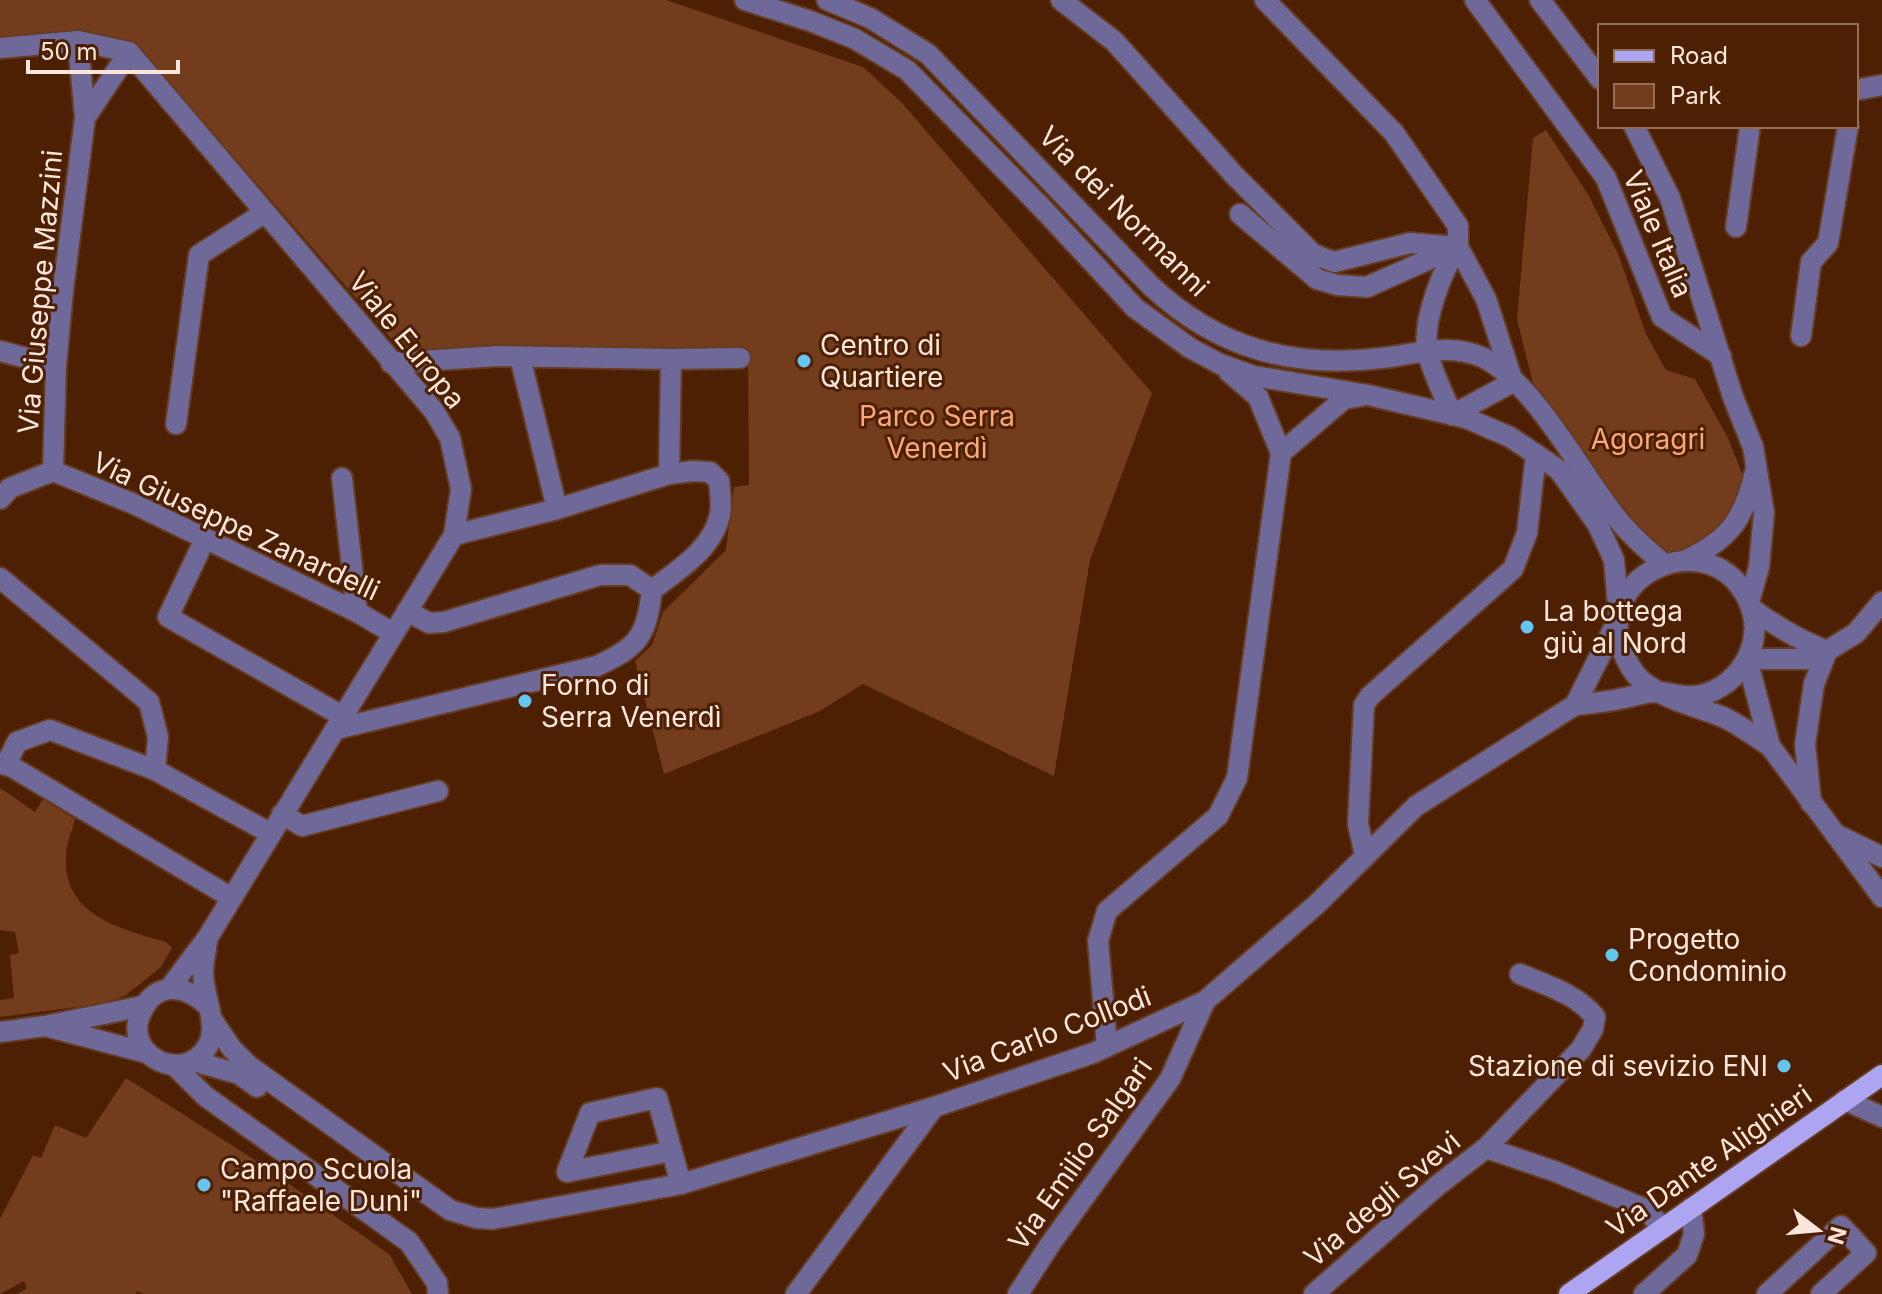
<svg xmlns="http://www.w3.org/2000/svg" width="1882" height="1294" viewBox="0 0 1882 1294" font-family="Inter,sans-serif">
  <style>
    .green { fill: #723c1d }
    .lines { fill: none; stroke-linecap: round; stroke-linejoin: round }
    .minor-casing { stroke: #663c22; stroke-width: 24 }
    .major-casing { stroke: #663c22; stroke-width: 24 }
    .minor { stroke: #6e6998; stroke-width: 20 }
    .major { stroke: #aea5f2; stroke-width: 20 }
    .poi-dot { fill: #65c5ee; stroke: #4d2004; stroke-width: 3 }
    .labels { text-anchor: middle; stroke-width: 6; stroke-linejoin: round; paint-order: stroke }
    .street-label { font-size: 28px; fill: #fce6db; stroke: #4d2004 }
    .poi-label { font-size: 28px; fill: #fce6db; stroke: #4d2004; text-anchor: start }
    .park-label { font-size: 28px; fill: #faa77a; stroke: #4d2004 }
  </style>
  <rect width="100%" height="100%" fill="#4d2004"/>
  <g class="green">
    <path d="M0,0H666L863,67L902,103L1152,393L1090,560L1054,776L863,684L820,711L664,774L635,661L652,645L663,612L726,550L734,487L749,485L748,349L401,350L135,43L75,31L0,37Z"/>
    <path d="M1546,130L1589,196L1619,256L1646,334L1666,370L1695,379L1728,438L1750,494L1736,525L1664,564L1540,412L1517,319L1533,138Z"/>
    <path d="M0,788L35,812L43,799L75,819C72,831 66,844 66,856C62,915 121,929 166,942L172,948L161,967L125,996L100,1004L0,1017V1000L14,998L10,955L19,953L15,932L0,930Z"/>
    <path d="M126,1078L255,1160L389,1254L412,1294H144L137,1291L136,1294H17L27,1288L24,1281L0,1294V1219L33,1155L41,1158L55,1125L86,1138Z"/>
  </g>
  <g class="lines">
    <g class="minor-casing">
      <g id="minor">
        <path d="M827,0L870,18L928,54L1151,286C1217,348 1292,369 1382,358C1416,354 1451,342 1484,358C1537,386 1579,471 1616,517C1630,535 1646,549 1664,564"/>
        <path d="M1061,0L1114,41L1235,176L1313,254L1334,262L1410,243L1458,247"/>
        <path d="M1265,0L1394,133L1458,226V247L1486,299L1513,382"/>
        <path d="M1475,0L1606,178L1662,317L1721,356"/>
        <path d="M1540,0L1600,79"/>
        <path d="M78,41L85,118L129,52"/>
        <path d="M0,48L78,41L129,52L434,411L450,438L461,489L454,535L208,937L169,989"/>
        <path d="M1856,90L1882,85"/>
        <path d="M1634,126L1670,198L1733,397L1753,447L1764,513L1759,567L1749,602"/>
        <path d="M1240,214L1317,279L1337,285L1367,287L1454,248"/>
        <path d="M1736,227L1750,126"/>
        <path d="M1801,336L1811,262L1828,243L1848,126"/>
        <path d="M0,351L56,366"/>
        <path d="M520,357L557,509"/>
        <path d="M671,359L740,358"/>
        <path d="M391,363L498,356L671,359L669,474"/>
        <path d="M1229,372L1258,397L1281,453L1344,399L1362,396"/>
        <path d="M1452,415C1444,394 1431,371 1427,349C1423,319 1442,271 1458,247"/>
        <path d="M1452,415L1513,382"/>
        <path d="M176,424L199,255L264,213"/>
        <path d="M53,471L134,504L357,612L393,633"/>
        <path d="M53,471L56,366L63,290L85,118"/>
        <path d="M342,478L357,612"/>
        <path d="M0,499L10,488L53,471"/>
        <path d="M454,535L557,509L669,474L693,471L710,472L719,481C720,492 722,504 720,514C713,549 678,570 652,590"/>
        <path d="M205,539L168,617L344,717"/>
        <path d="M1686,560C1730,539 1744,519 1755,472"/>
        <path d="M0,578L149,702L158,737L155,770"/>
        <path d="M1882,602L1856,633L1814,659H1747L1770,746L1882,897"/>
        <path d="M1751,608C1775,626 1799,640 1827,651"/>
        <path d="M407,611L429,623L444,622L600,575H630L652,590"/>
        <path d="M1575,705C1592,703 1608,702 1624,698C1635,696 1648,691 1659,692C1674,693 1686,699 1701,695C1742,685 1767,639 1748,600C1712,523 1594,571 1622,649C1626,660 1632,672 1641,680C1664,700 1696,706 1723,717C1739,724 1755,737 1770,746"/>
        <path d="M336,729L597,666C639,646 646,637 652,590"/>
        <path d="M0,763L12,767L232,898"/>
        <path d="M6,765L17,742L50,730L155,770L270,833"/>
        <path d="M1811,803L1805,744L1814,684L1827,651"/>
        <path d="M282,814L302,826L438,791"/>
        <path d="M1835,834L1882,857"/>
        <path d="M1365,855L1358,824L1364,705L1370,696L1513,569L1527,533L1536,454"/>
        <path d="M207,1005C181,982 152,982 139,1018C128,1051 170,1078 197,1058C227,1035 203,1002 203,972C203,962 206,951 207,941"/>
        <path d="M213,1021L232,1049L249,1066L450,1210L476,1218L493,1219L681,1184L934,1107L1093,1053L1205,1001L1317,904L1416,806L1575,705L1619,618L1614,560L1598,525L1559,470L1510,437L1466,418L1368,395L1254,376L1220,364L1190,348L1135,308L1045,211L907,70L855,39L813,22L745,0"/>
        <path d="M49,1027L147,1053"/>
        <path d="M0,1032L45,1026L143,1006"/>
        <path d="M1107,1046L1098,941L1107,911L1218,816L1237,778L1281,453"/>
        <path d="M193,1061L239,1074L257,1087"/>
        <path d="M175,1066L205,1096L409,1242L437,1283L438,1294"/>
        <path d="M1845,1100L1882,1117"/>
        <path d="M1486,1148L1581,1049L1593,1029L1595,1017C1577,994 1546,985 1520,974"/>
        <path d="M672,1151L567,1172L590,1113L657,1098L681,1184"/>
        <path d="M796,1294L934,1107"/>
        <path d="M1018,1294L1051,1243L1170,1079L1205,1001"/>
        <path d="M1314,1294L1438,1185L1486,1148L1554,1171L1645,1209L1663,1228"/>
        <path d="M1644,1294L1687,1255L1694,1234L1691,1208"/>
        <path d="M1767,1294L1841,1226L1866,1253L1821,1294"/>
      </g>
    </g>
    <g class="major-casing">
      <path id="major" d="M1569,1294L1882,1075"/>
    </g>
    <use href="#minor" class="minor"/>
    <use href="#major" class="major"/>
  </g>
  <g class="poi-dot">
    <circle cx="804" cy="361" r="8"/>
    <circle cx="1527" cy="627" r="8"/>
    <circle cx="525" cy="701" r="8"/>
    <circle cx="1612" cy="955" r="8"/>
    <circle cx="1784" cy="1066" r="8"/>
    <circle cx="204" cy="1185" r="8"/>
  </g>
  <g class="labels">
    <g class="street-label">
      <text transform="translate(1124 211) rotate(45)" y="10">Via dei Normanni</text>
      <text transform="translate(1658 234) rotate(67)" y="10">Viale Italia</text>
      <text transform="translate(40 292) rotate(-85)" y="10">Via Giuseppe Mazzini</text>
      <text transform="translate(407 340) rotate(51)" y="10">Viale Europa</text>
      <text transform="translate(236 526) rotate(25)" y="10">Via Giuseppe Zanardelli</text>
      <text transform="translate(1047 1034) rotate(-21)" y="10">Via Carlo Collodi</text>
      <text transform="translate(1080 1154) rotate(-55)" y="10">Via Emilio Salgari</text>
      <text transform="translate(1709 1161) rotate(-35)" y="10">Via Dante Alighieri</text>
      <text transform="translate(1382 1199) rotate(-40)" y="10">Via degli Svevi</text>
    </g>
    <g class="poi-label">
      <text x="820" y="355">Centro di<tspan x="820" dy="32">Quartiere</tspan></text>
      <text x="1543" y="621">La bottega<tspan x="1543" dy="32">giù al Nord</tspan></text>
      <text x="541" y="695">Forno di<tspan x="541" dy="32">Serra Venerdì</tspan></text>
      <text x="1628" y="949">Progetto<tspan x="1628" dy="32">Condominio</tspan></text>
      <text x="1768" y="1076" text-anchor="end">Stazione di sevizio ENI</text>
      <text x="220" y="1179">Campo Scuola<tspan x="220" dy="32">"Raffaele Duni"</tspan></text>
    </g>
    <g class="park-label">
      <text x="937" y="426">Parco Serra<tspan x="937" dy="32">Venerdì</tspan></text>
      <text x="1648" y="449">Agoragri</text>
    </g>
  </g>
  <rect x="1598" y="24" width="260" height="104" fill="#4d2004" stroke="#936f5a" stroke-width="2"/>
  <rect x="1614" y="50" width="40" height="12" fill="#aea5f2" stroke="#936f5a" stroke-width="2"/>
  <text x="1670" y="64" font-size="24" fill="#fce6db">Road</text>
  <rect x="1614" y="84" width="40" height="24" fill="#723c1d" stroke="#936f5a" stroke-width="2"/>
  <text x="1670" y="104" font-size="24" fill="#fce6db">Park</text>
  <g transform="translate(1818 1230) rotate(106)" stroke="#4d2004" stroke-width="6" paint-order="stroke">
  <path d="M0-6L14 30L0 20L-14 30Z" fill="#fce6db"/>
  <text y="-12" font-size="22" font-weight="bold" text-anchor="middle" fill="#fce6db">N</text>
  </g>
  <path d="M28 60v12h150v-12" fill="none" stroke="#fce6db" stroke-width="4"/>
  <text x="40" y="60" font-size="24" fill="#fce6db" stroke="#4d2004" stroke-width="6" paint-order="stroke">50 m</text>
</svg>
